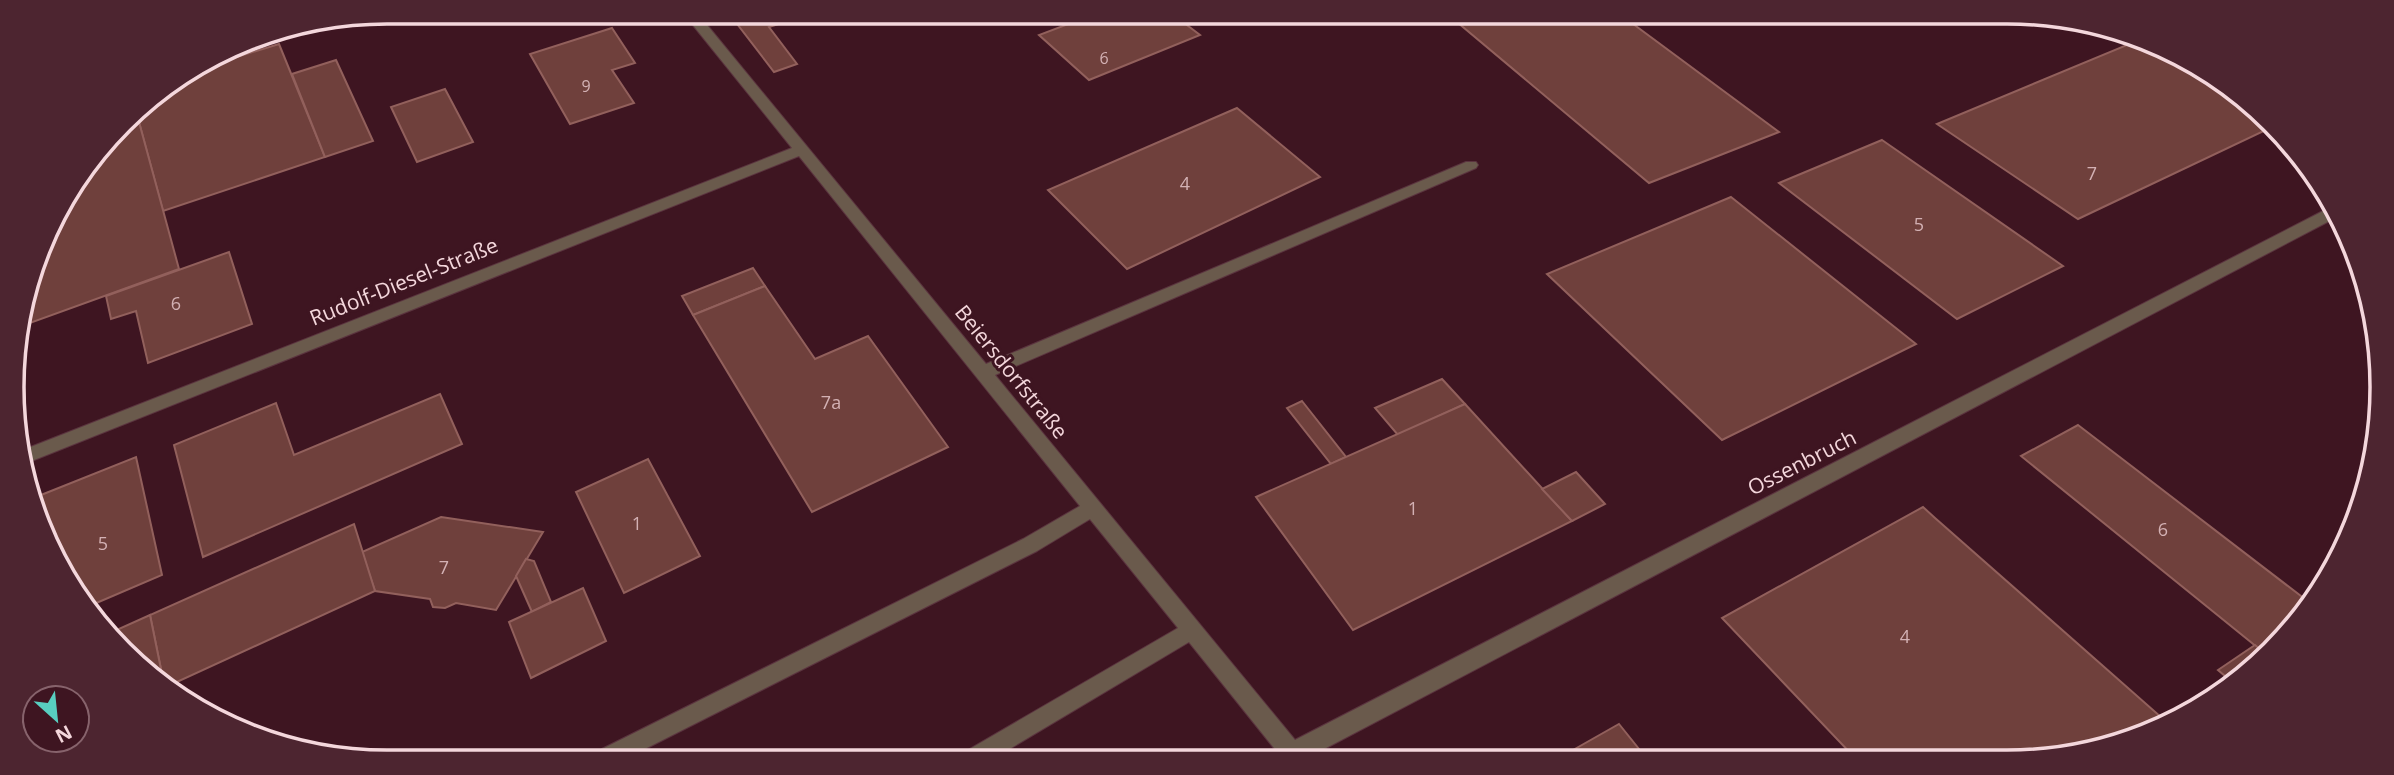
<svg xmlns="http://www.w3.org/2000/svg" width="2394" height="775" viewBox="0 0 2394 775" font-family="'Open Sans',sans-serif">
  <style>
    .building { fill: #6f403c; stroke: #92605c; stroke-width: 2 }
    .lines { fill: none; stroke-linecap: round; stroke-linejoin: round }
    .minor-casing { stroke: #5b343f; stroke-width: 2 }
    .minor { fill: #6a5a4c; fill-rule: evenodd }
    .labels { text-anchor: middle; stroke-width: 6; stroke-linejoin: round; paint-order: stroke }
    .far-number-label { font-size: 16px; fill: #d3b1b4 }
    .number-label { font-size: 18px; fill: #d3b1b4 }
    .street-label { font-size: 21px; fill: #f4d7dc; stroke: #3e1521 }
    .rim { fill: none; stroke: #f4d7dc; stroke-width: 3.5 }
  </style>
  <rect width="100%" height="100%" fill="#3e1521"/>
  <g class="building">
    <path d="M737,14H810L769,27L797,64L774,72L731,16Z"/>
    <path d="M1092,15L1175,16L1200,35L1089,80L1039,35Z"/>
    <path d="M1451,17L1625,18L1779,132L1649,183Z"/>
    <path d="M612,28L635,63L612,70L634,103L570,124L530,54Z"/>
    <path d="M2134,42L2215,76L2268,129L2078,219L1937,124Z"/>
    <path d="M279,44L325,157L163,211L136,111L201,68Z"/>
    <path d="M336,60L373,141L325,157L292,74Z"/>
    <path d="M445,89L473,142L417,162L391,107Z"/>
    <path d="M1237,108L1320,177L1127,269L1048,190Z"/>
    <path d="M136,111L179,269L19,327L51,221Z"/>
    <path d="M1882,140L2063,266L1957,319L1779,183Z"/>
    <path d="M1731,197L1916,344L1722,440L1547,274Z"/>
    <path d="M229,252L252,324L148,363L136,311L111,319L106,296Z"/>
    <path d="M753,268L765,286L693,315L682,296Z"/>
    <path d="M765,286L815,359L868,336L948,447L812,512L693,315Z"/>
    <path d="M1442,379L1465,404L1398,435L1375,408Z"/>
    <path d="M440,394L462,444L203,557L174,445L276,403L294,455Z"/>
    <path d="M1302,401L1346,457L1331,464L1287,408Z"/>
    <path d="M1465,404L1572,521L1353,630L1256,497Z"/>
    <path d="M2078,425L2310,603L2272,653L2268,656L2021,456Z"/>
    <path d="M136,457L162,575L87,607L76,596L38,513L36,497Z"/>
    <path d="M648,459L700,556L624,593L576,492Z"/>
    <path d="M1576,472L1605,504L1572,521L1542,489Z"/>
    <path d="M1923,507L1935,518L2170,725L2056,759H1856L1722,618Z"/>
    <path d="M441,517L543,532L496,610L456,603L445,608L433,607L430,599L375,591L362,552Z"/>
    <path d="M354,524L375,591L166,687L164,684L150,615Z"/>
    <path d="M526,559L534,561L551,602L532,612L516,576Z"/>
    <path d="M583,588L606,641L531,678L509,622Z"/>
    <path d="M150,615L164,684L112,632Z"/>
    <path d="M2255,645L2268,656L2232,682L2218,670Z"/>
    <path d="M1619,724L1647,759L1559,758Z"/>
  </g>
  <g class="lines">
    <g class="minor-casing">
      <path id="minor" d="M684,14H698L986,364L1466,162H1476L1478,165L1476,168L995,375L1295,740L2327,209L2331,208L2335,218L1307,758H1282L1189,642L996,757H965L968,750L1178,628L1090,519L1037,551L631,756H599L602,749L1023,539L1080,506L799,156L24,464L23,450L792,148Z"/>
    </g>
    <use href="#minor" class="minor"/>
  </g>
  <g class="labels">
    <g class="far-number-label">
      <text x="1104" y="64">6</text>
      <text x="586" y="92">9</text>
    </g>
    <g class="number-label">
      <text x="2092" y="180">7</text>
      <text x="1185" y="190">4</text>
      <text x="1919" y="231">5</text>
      <text x="176" y="310">6</text>
      <text x="831" y="409">7a</text>
      <text x="1413" y="515">1</text>
      <text x="637" y="530">1</text>
      <text x="2163" y="536">6</text>
      <text x="103" y="550">5</text>
      <text x="444" y="574">7</text>
      <text x="1905" y="643">4</text>
    </g>
    <g class="street-label">
      <text transform="translate(404 282) rotate(-22)" y="7">Rudolf-Diesel-Straße</text>
      <text transform="translate(1011 372) rotate(51)" y="7">Beiersdorfstraße</text>
      <text transform="translate(1802 463) rotate(-27)" y="7">Ossenbruch</text>
    </g>
  </g>
  <path d="M0 0H2394V775H0ZM387 24H2007A363 363 0 0 1 2370 387V387A363 363 0 0 1 2007 750H387A363 363 0 0 1 24 387V387A363 363 0 0 1 387 24Z" fill="#4d2530" fill-rule="evenodd"/>
  <path class="rim" d="M387 24H2007A363 363 0 0 1 2370 387V387A363 363 0 0 1 2007 750H387A363 363 0 0 1 24 387V387A363 363 0 0 1 387 24Z"/>
  <g transform="translate(56 719) rotate(153)"><circle r="33" fill="#3e1521" stroke="#87636c" stroke-width="2"/>
  <path d="M0-5L12 26L0 18L-12 26Z" fill="#58cec0"/>
  <text y="-10" font-size="19" font-weight="bold" text-anchor="middle" fill="#f4d7dc">N</text>
  </g>
</svg>
